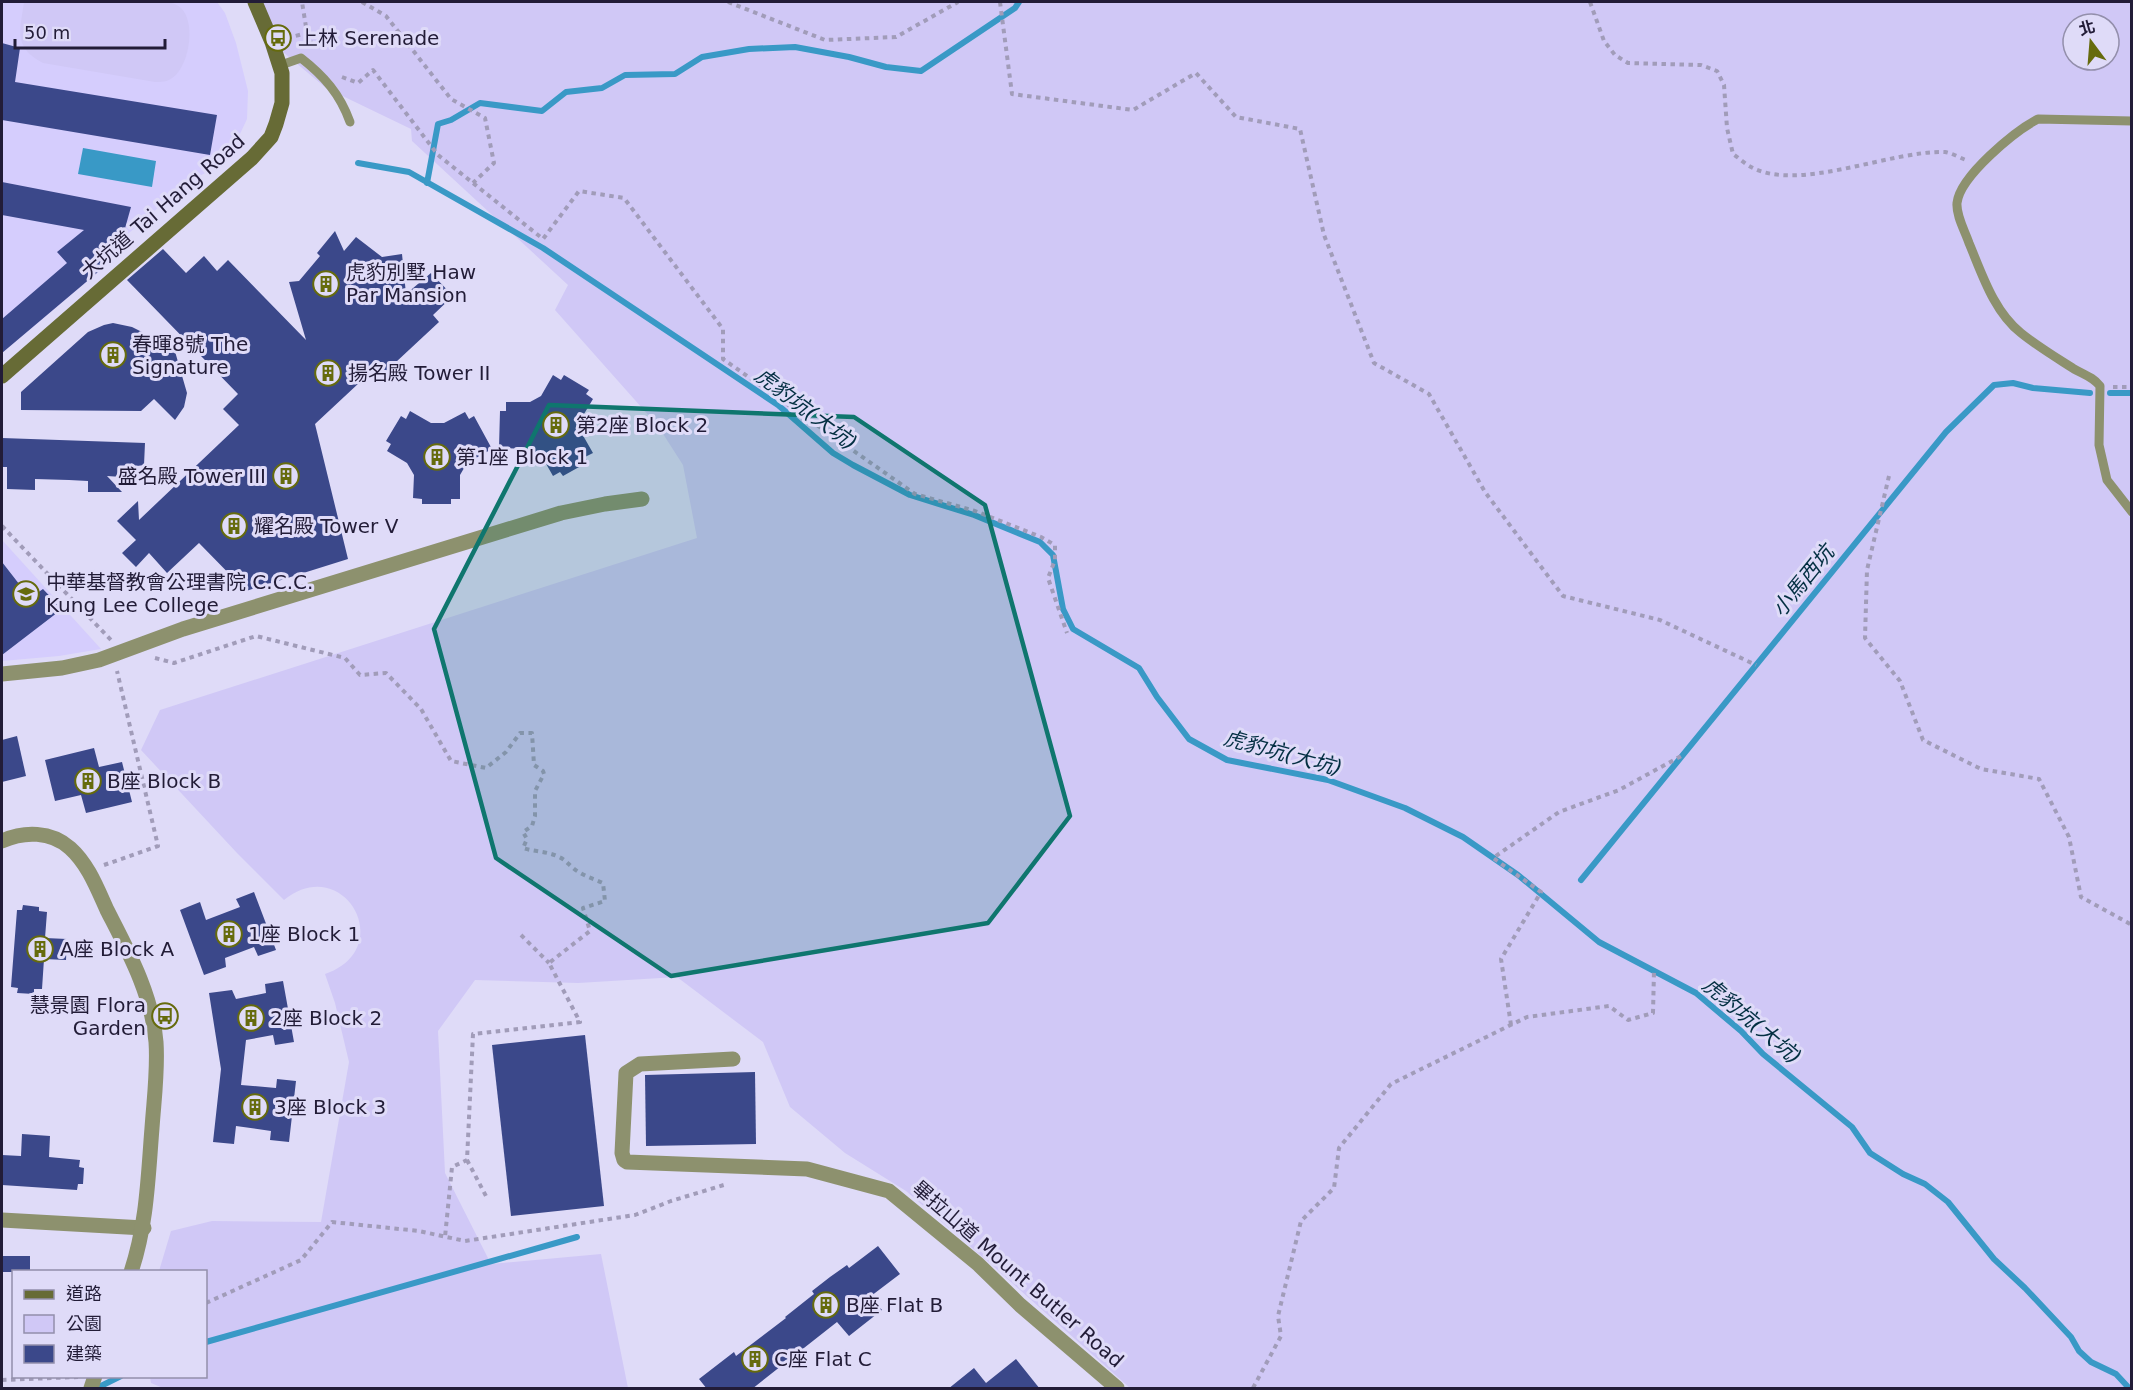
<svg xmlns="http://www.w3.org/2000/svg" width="2133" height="1390" viewBox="0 0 2133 1390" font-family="'DejaVu Sans','Noto Sans TC',sans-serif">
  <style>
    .built { fill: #d5cdfd }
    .green { fill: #d0c8f6; fill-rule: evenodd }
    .water { fill: #3999c6 }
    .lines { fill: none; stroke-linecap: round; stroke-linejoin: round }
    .stream { stroke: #3999c6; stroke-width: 6 }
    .building { fill: #3b488a }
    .path { stroke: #a19cb9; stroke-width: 4; stroke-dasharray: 4.5 4.5; stroke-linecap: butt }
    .service { stroke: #8d916e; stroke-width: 9 }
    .minor { stroke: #8d916e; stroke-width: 15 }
    .tertiary { stroke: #8d916e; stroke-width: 15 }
    .secondary { stroke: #676b36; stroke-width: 15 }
    .marked { fill: #0f766e; fill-opacity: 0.2; stroke: #0f766e; stroke-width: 4.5; stroke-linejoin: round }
    .labels { text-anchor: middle; stroke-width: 6; stroke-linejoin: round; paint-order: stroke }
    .poi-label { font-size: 20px; fill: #221c37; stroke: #dfdbf8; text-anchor: start }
    .street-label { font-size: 20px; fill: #221c37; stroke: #dfdbf8 }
    .water-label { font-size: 21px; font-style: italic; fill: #032f42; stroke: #dfdbf8 }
  </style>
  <rect width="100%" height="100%" fill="#dfdbf8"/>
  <g class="built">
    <path d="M2,2H217L225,13L236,43L248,91L247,119L231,153L212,169L184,185L122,239L103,268L2,353Z"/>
    <path d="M2,540L101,649L59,656L2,661Z"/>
  </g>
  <g class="green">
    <path d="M24,2H169C172,3 178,5 181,8C197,23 189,71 169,80C165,82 159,82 155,82L43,63C13,47 20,31 24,2Z"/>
    <path d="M258,2H2131V1388H1130L993,1266L906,1191L845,1153L790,1107L763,1042L677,977L578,983L475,980L438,1031L445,1173L491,1264L601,1254L628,1388H163L151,1383L150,1377L206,1376V1272L159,1271L171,1231L212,1221L321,1222L349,1062L335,1003L325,974C399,948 343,852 284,900L237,853L141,750L160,710L697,538L683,465L658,426L555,310L568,285L412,141L411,129L326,88L283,52ZM2073,24H2109V60H2073Z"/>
  </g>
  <path class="water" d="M83,148L156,161L152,187L78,174Z"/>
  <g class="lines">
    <g class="stream">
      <path d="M358,163L409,172L543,248L778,405L833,453L853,465L910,495L974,515L1040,542L1053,555L1063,609L1073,629L1139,668L1157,697L1189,739L1227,760L1328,780L1405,808L1463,837L1518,875L1599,942L1696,993L1741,1031L1763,1054L1852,1127L1870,1153L1903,1174L1925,1184L1948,1202L1994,1259L2025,1288L2071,1337L2079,1351L2091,1362L2116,1374L2129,1388"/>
      <path d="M427,183L438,124L451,120L480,103L542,111L566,92L602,88L625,75L675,74L702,57L749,49L795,47L849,57L886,67L921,71L1015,8L1019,2"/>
      <path d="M2110,393H2132"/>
      <path d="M1581,880L1946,432L1994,385L2013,383L2033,388L2090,393"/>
      <path d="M206,1342L577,1237"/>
      <path d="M97,1388L121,1376"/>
    </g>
  </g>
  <g class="building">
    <path d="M2,43L20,48L15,82L217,115L210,155L2,120Z"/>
    <path d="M2,182L131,207L122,239L111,261L2,353V319L67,263L57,252L84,230L2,215Z"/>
    <path d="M335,231L344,251L356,237L382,257L402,254L406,294L431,273L453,296L433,315L439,322L381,376L374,369L315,424L348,559L246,591L199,543L167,573L149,553L136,567L122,553L136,540L117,521L138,501L139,520L239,425L223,409L238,394L127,280L163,249L186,273L204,256L217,271L228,260L306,340L289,282L299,281L320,256L317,253Z"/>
    <path d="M113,323L132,327L174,348L187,393L184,407L175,420L154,399L141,411L21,410V392L88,332L104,325Z"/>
    <path d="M553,375L561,380L564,375L589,390L586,394L593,399L581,419V432L593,453L585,457L588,462L563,476L560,472L553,476L541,455L529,449L499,448L500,411H506V402H530L541,396Z"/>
    <path d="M410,411L431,423H444L465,412L469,419L474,416L492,449L467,463L460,475V499H451V504H422V499L413,498L414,475L407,463L387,451L391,444L386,441L401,416L406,419Z"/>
    <path d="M2,438L145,443L144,465L137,466V478L107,476L122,492H88V481L69,480L35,479V490L7,489V467H2Z"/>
    <path d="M2,562L30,598L43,589L62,609L2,655Z"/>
    <path d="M17,736L26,776L2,782V740Z"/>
    <path d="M94,748L99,767L122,762L132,802L86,813L81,795L55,801L45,760Z"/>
    <path d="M254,892L276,950L258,956L254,947L225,958L226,967L204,975L180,910L200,902L206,920L240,907L236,899Z"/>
    <path d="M23,905L39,907V911L47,912L45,938L67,939L66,960L44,959L42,989H34V994L17,993L18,988L11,987L17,910H22Z"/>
    <path d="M283,981L294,1042L275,1045L273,1035L246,1040L241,1085L276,1088L277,1079L296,1081L289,1142L270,1140L271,1131L236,1126L234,1144L213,1142L221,1069L209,993L232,990L236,999L266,993L265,984Z"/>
    <path d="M585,1035L604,1206L511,1216L492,1045Z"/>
    <path d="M755,1072L756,1144L646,1146L645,1075Z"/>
    <path d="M22,1134L50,1136L49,1157L80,1160L79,1167L84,1168L83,1184H78L77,1190L2,1185V1155L21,1156Z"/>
    <path d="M878,1246L900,1274L871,1296L882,1310L849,1336L837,1322L752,1389H707L699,1379L734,1352L736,1356L786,1318L785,1317L814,1294L812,1291L830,1277L847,1265L849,1268Z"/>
    <rect x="2" y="1256" width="28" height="16"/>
    <path d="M1016,1359L1040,1389H948L974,1368L986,1383Z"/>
  </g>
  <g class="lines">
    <g class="path">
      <path d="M362,2L386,16L451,99L485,118L494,163L473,183"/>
      <path d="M728,2L825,40L896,37L958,2"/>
      <path d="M1000,2L1012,94L1133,110L1196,73L1236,117L1300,129L1324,235L1374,363L1429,394L1485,492L1563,596L1660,620L1756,665"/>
      <path d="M1590,2L1604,41L1615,55L1628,63L1701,65L1717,71L1724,85L1727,128L1733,154C1739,158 1745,164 1751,167C1798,193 1891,150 1945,152C1952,153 1960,158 1966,160"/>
      <path d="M307,33L314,49"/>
      <path d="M287,38L307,33L302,2"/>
      <path d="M342,77L358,83L373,70L438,155L543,239L579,191L624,198L723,329V359L915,494L975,511L1041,537L1055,545V560L1048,578L1067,633"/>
      <path d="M2113,387H2132"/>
      <path d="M1889,476L1867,570L1865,638L1900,681L1923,740L1981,769L2039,779L2069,837L2081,897L2132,925"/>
      <path d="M2,526L111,640"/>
      <path d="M155,658L174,663L256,636L345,658L360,675L386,673L421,709L451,761L486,768L506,752L520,733H532L534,765L543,771L544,774L535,791V816L532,826L523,832L527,839L523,848C535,852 547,851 559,857C566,860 568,864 573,868C581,875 594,879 603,883L605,901L583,908L590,931L549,963L580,1022L473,1034L467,1160L452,1167L445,1237"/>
      <path d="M104,865L158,846L117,671"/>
      <path d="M521,935L549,963"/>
      <path d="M1511,1025L1501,959L1541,892L1493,858L1559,812L1619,790L1683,755"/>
      <path d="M467,1160L486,1196"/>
      <path d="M206,1303L301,1260L332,1222L419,1231L465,1241L635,1215L671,1201L727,1184"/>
      <path d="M2,1380L78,1377"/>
      <path d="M1253,1388L1281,1336L1278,1316L1301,1221L1334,1188L1339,1148L1391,1084L1527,1017L1609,1006L1628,1020L1653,1013L1654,971"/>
    </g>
    <g class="service">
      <path d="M281,65L301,58C324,76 340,94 350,122"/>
      <path d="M2132,121L2038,119C2015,131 1960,176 1957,203C1956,216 1965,231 1969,243C1982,274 1994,312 2021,333C2037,346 2057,358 2074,369C2085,375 2093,377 2100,386L2099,445L2107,480L2132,512"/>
    </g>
    <g class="minor">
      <path d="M2,674L62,668L99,660L183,629L561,513L605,504L642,499"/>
      <path d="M733,1059L640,1064L626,1073L622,1153L624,1160L627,1162L807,1169L889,1191L978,1264L1020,1305L1117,1388"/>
      <path d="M2,1220L144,1228"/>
    </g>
    <g class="tertiary">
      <path d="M2,841C24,831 51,831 70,848C88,864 97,888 107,910C128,951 152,994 156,1042C158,1070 154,1099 152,1128C148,1177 147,1224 131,1272"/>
      <path d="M91,1388L95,1376"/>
    </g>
    <path class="secondary" d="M2,376L252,158L271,137L276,124L282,103V73L272,42L255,2"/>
  </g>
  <path class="marked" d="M549,405L854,417L985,505L1070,816L988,923L671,976L496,858L434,629Z"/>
  <defs>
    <g id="bus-ring" transform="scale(1.35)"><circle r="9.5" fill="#dfdbf8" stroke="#666b0d" stroke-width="1.5"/><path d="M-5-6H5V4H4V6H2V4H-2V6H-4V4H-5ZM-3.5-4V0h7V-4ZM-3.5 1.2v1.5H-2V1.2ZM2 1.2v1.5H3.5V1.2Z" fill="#666b0d"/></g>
    <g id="building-ring" transform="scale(1.35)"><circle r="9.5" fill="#dfdbf8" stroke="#666b0d" stroke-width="1.5"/><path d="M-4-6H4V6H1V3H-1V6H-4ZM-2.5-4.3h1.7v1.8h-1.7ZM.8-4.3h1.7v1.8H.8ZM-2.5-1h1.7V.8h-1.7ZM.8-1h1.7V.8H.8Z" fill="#666b0d"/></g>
    <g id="school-ring" transform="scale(1.35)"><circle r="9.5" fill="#dfdbf8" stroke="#666b0d" stroke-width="1.5"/><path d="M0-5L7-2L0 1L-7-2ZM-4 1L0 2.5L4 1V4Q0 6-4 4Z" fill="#666b0d"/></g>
  </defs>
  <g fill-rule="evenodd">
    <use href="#bus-ring" x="278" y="38"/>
    <use href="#building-ring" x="326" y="284"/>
    <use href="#building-ring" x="113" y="355"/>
    <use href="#building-ring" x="328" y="373"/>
    <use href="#building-ring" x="556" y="425"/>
    <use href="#building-ring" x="437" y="457"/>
    <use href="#building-ring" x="286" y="476"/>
    <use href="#building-ring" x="234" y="526"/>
    <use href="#school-ring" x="26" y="594"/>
    <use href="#building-ring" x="88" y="781"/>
    <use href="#building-ring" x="229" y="934"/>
    <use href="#building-ring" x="40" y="949"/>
    <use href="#bus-ring" x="165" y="1016"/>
    <use href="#building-ring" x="251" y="1018"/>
    <use href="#building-ring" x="255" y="1107"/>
    <use href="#building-ring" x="826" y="1305"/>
    <use href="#building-ring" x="755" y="1359"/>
  </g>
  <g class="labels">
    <g class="poi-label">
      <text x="298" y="45">上林 Serenade</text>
      <text x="346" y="279">虎豹別墅 Haw<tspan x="346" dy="23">Par Mansion</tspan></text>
      <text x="132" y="351">春暉8號 The<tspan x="132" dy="23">Signature</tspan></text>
      <text x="348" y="380">揚名殿 Tower II</text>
      <text x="576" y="432">第2座 Block 2</text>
      <text x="456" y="464">第1座 Block 1</text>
      <text x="266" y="483" text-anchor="end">盛名殿 Tower III</text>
      <text x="254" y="533">耀名殿 Tower V</text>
      <text x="46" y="589">中華基督教會公理書院 C.C.C.<tspan x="46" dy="23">Kung Lee College</tspan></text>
      <text x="107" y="788">B座 Block B</text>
      <text x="248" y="941">1座 Block 1</text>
      <text x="60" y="956">A座 Block A</text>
      <text x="146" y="1012" text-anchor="end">慧景園 Flora<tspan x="146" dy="23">Garden</tspan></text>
      <text x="270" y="1025">2座 Block 2</text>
      <text x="274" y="1114">3座 Block 3</text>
      <text x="846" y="1312">B座 Flat B</text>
      <text x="774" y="1366">C座 Flat C</text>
    </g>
    <g class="street-label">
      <text transform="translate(163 206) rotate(-41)" y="7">大坑道 Tai Hang Road</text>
      <text transform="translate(1018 1274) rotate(41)" y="7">畢拉山道 Mount Butler Road</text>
    </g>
    <g class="water-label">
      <text transform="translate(806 409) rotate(37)" y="7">虎豹坑(大坑)</text>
      <text transform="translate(1803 581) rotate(-51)" y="7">小馬西坑</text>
      <text transform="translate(1283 753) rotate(15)" y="7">虎豹坑(大坑)</text>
      <text transform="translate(1752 1021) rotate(40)" y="7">虎豹坑(大坑)</text>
    </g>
  </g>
  <rect width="2133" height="1390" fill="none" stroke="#221c37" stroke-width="6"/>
  <rect x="12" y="1270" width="195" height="108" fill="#dfdbf8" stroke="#938fab" stroke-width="1.5"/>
  <rect x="24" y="1290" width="30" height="9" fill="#676b36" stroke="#938fab" stroke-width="1.5"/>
  <text x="66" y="1300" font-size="18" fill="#221c37">道路</text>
  <rect x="24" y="1315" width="30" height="18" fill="#d0c8f6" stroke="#938fab" stroke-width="1.5"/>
  <text x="66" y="1330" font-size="18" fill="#221c37">公園</text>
  <rect x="24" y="1345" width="30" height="18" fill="#3b488a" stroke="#938fab" stroke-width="1.5"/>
  <text x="66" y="1360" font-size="18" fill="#221c37">建築</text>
  <g transform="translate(2091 42) rotate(344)"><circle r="28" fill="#dfdbf8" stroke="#938fab" stroke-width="1.5"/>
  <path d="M0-4.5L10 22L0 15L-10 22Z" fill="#666b0d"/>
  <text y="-9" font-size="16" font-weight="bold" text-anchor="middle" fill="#221c37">北</text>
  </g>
  <path d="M15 39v9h150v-9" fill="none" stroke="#221c37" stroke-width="3"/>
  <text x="24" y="39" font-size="18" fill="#221c37" stroke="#dfdbf8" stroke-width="4.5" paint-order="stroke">50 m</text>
</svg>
